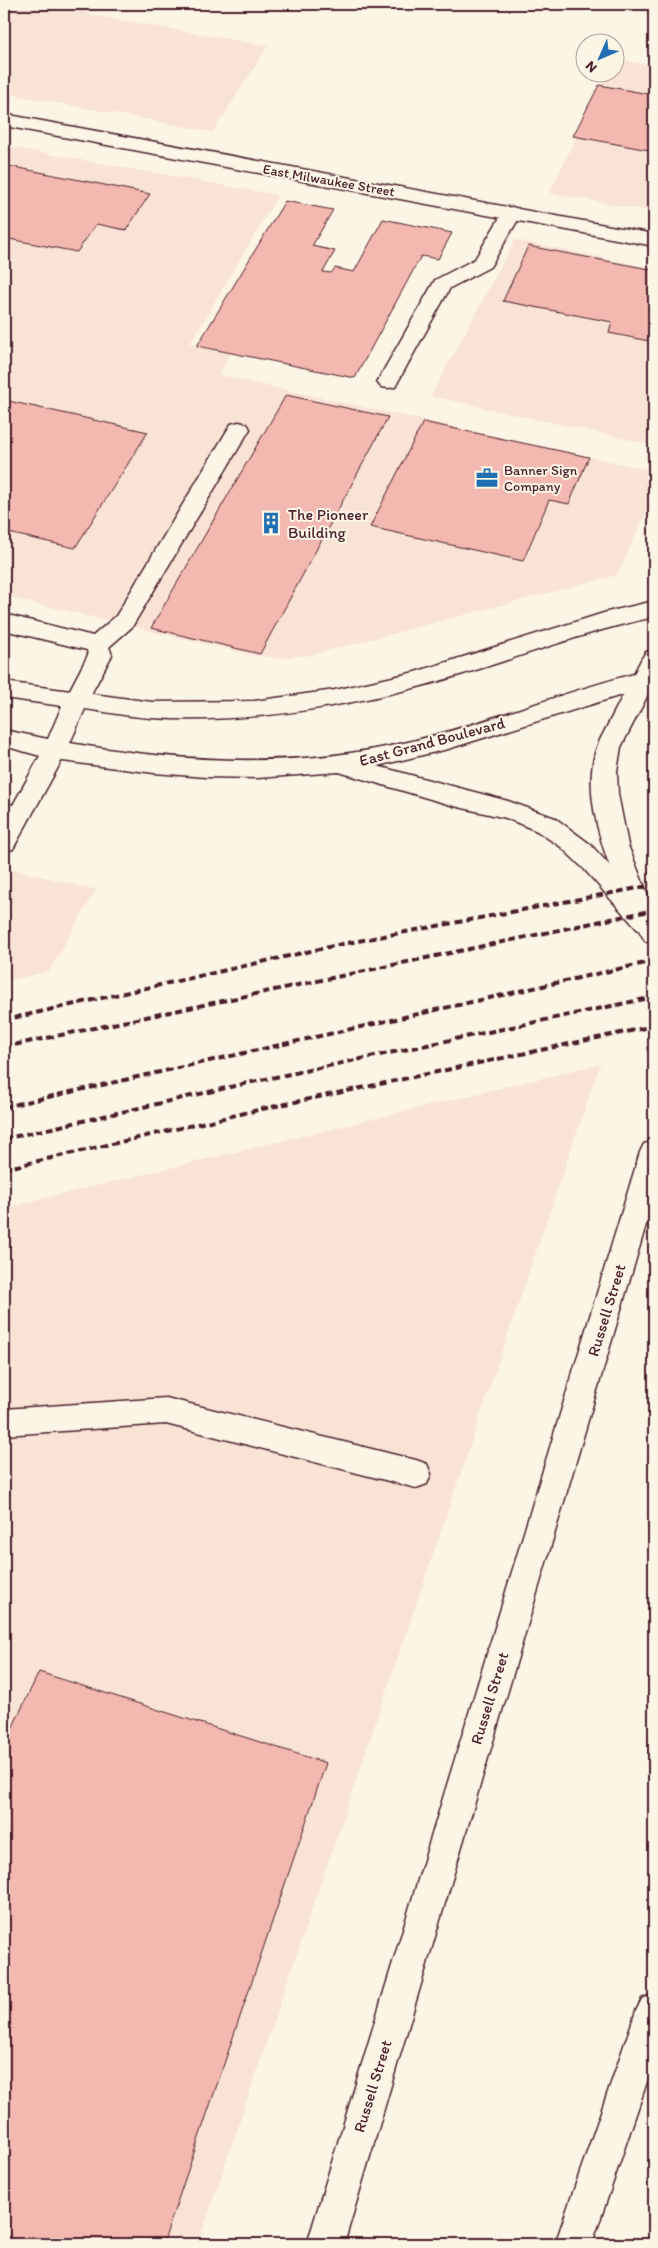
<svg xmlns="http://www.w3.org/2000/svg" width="658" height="2248" viewBox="0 0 658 2248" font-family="Itim,sans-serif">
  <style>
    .built { fill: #f9e3d5 }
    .building { fill: #f3b8af; stroke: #4a1f2b }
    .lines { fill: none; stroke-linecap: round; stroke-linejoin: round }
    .service-casing { stroke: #4a1f2b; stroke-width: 3 }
    .minor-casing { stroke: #4a1f2b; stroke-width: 3 }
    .tertiary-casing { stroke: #4a1f2b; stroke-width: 3 }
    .secondary-casing { stroke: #4a1f2b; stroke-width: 3 }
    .motorway-casing { stroke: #4a1f2b; stroke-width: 3 }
    .service { fill: #fcf5e5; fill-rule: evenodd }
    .minor { fill: #fcf5e5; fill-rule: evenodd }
    .tertiary { fill: #fcf5e5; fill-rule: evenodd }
    .secondary { fill: #fcf5e5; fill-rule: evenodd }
    .motorway { fill: #fcf5e5; fill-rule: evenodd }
    .rail { stroke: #4a1f2b; stroke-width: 4; stroke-dasharray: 7 4; stroke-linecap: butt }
    .labels { text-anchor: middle; stroke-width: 4; stroke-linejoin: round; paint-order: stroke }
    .far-street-label { font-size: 14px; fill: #4a1f2b; stroke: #fcf5e5 }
    .far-poi-label { font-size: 14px; fill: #4a1f2b; stroke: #fcf5e5; text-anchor: start }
    .poi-label { font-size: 16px; fill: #4a1f2b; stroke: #fcf5e5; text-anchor: start }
    .street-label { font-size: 16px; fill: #4a1f2b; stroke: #fcf5e5 }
  </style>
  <rect width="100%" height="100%" fill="#fcf5e5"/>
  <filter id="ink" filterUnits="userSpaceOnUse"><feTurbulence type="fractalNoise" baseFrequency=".02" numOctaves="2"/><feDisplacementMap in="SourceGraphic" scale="10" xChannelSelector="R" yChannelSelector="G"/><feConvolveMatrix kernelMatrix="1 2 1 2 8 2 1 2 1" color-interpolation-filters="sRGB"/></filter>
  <g filter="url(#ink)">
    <g class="built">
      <path d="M4,4H93L86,14L268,46L213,132L4,93Z"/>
      <path d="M616,59L654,66V212L549,193L608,73L616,72Z"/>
      <path d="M4,146L278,195L190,344L231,354L219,375L654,471V496L617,575L311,655L281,658L256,656L4,596Z"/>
      <path d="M515,240L654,268V445L431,396Z"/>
      <path d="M4,867L96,890L49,971L4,982Z"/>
      <path d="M600,1064L198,2244H4V1208Z"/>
    </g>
    <g class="building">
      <path d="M599,85L654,95V151L573,136Z"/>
      <path d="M4,165L150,194L126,230L96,224L77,252L4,238Z"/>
      <path d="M285,201L333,210L312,246L335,251L323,272L331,273L335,268L354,272L383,219L452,233L438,259L421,256L355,378L197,346Z"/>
      <path d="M528,246L654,270V342L609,333L612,322L503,301Z"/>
      <path d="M286,395L388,417L260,654L151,628Z"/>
      <path d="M4,400L148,432L75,548L4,532Z"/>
      <path d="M423,422L589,457L569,504L549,500L523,561L370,527Z"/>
      <path d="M39,1672L326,1763L163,2244H4V1745Z"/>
    </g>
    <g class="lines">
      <g class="service-casing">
        <g id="service">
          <path d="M512,207L519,209L522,213L490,267L450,288L395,387L388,388L381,387L377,382L435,280L475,259L505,209Z"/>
          <path d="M239,422L247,424L250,429L132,627L109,647L112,655L84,707L76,709L68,707L64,701L88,655L87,650L4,630V614L93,636L116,616L228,429L231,424Z"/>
          <path d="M55,742L64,745L67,751L13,849L4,852V803L13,805L46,745Z"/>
          <path d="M166,1398L416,1460L427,1464L431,1474L427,1484L416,1488L166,1424L4,1435V1409Z"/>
        </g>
      </g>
      <g class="minor-casing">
        <path id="minor" d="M4,114L654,234V246L4,126Z"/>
      </g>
      <g class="tertiary-casing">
        <g id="tertiary">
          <path d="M654,650V683L621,747L617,771L618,794L628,845L654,911V944L645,941C617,891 573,796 600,740L642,658L646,652Z"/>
          <path d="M654,1141V1198L344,2244H307L640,1152L644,1144Z"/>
        </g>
      </g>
      <g class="secondary-casing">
        <path id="secondary" d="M654,601V617C574,634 498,666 418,687C332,709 242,724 152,718C130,717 107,712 85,709L70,743C182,763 297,769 408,742C491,723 571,688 654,669V685L448,749L377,766L508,801L555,818L590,844L654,914V929L646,932L637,929L584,869L561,847L537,831L506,818L454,806L339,772L257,778L206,777L154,773L55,760L4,746V730L48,739L62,706L4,698V682L152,702L254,701L335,690L415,672L607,612Z"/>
      </g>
      <g class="motorway-casing">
        <path id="motorway" d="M654,1994V2061L592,2244H555L636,2011L642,1999Z"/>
      </g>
      <use href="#service" class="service"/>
      <use href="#minor" class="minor"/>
      <use href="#tertiary" class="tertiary"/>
      <use href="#secondary" class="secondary"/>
      <use href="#motorway" class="motorway"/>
      <g class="rail">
        <path d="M4,1020L342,944L654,885"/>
        <path d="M4,1047L654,910"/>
        <path d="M4,1107L654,961"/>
        <path d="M4,1139L252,1082L654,997"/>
        <path d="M4,1169L262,1109L654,1026"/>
      </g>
    </g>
  </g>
  <defs>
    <g id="office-bare" transform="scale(1.725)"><path d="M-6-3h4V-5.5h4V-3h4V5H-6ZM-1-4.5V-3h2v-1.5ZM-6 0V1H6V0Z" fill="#1f6fb2" stroke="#fcf5e5" stroke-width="2.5" paint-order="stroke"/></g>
    <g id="building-bare" transform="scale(1.725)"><path d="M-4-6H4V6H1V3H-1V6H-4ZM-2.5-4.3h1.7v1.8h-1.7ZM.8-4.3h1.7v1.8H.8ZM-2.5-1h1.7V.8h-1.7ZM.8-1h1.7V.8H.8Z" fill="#1f6fb2" stroke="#fcf5e5" stroke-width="2.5" paint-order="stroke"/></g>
  </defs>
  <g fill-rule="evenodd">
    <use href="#office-bare" x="487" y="478"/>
    <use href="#building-bare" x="271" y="523"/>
  </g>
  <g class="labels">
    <g class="far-street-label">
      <text transform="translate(329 180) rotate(10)" y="5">East Milwaukee Street</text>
    </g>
    <g class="far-poi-label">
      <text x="504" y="475">Banner Sign<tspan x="504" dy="16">Company</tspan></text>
    </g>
    <g class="poi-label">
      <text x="288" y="520">The Pioneer<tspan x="288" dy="18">Building</tspan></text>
    </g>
    <g class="street-label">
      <text transform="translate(432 741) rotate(-15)" y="6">East Grand Boulevard</text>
      <text transform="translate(606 1310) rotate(-73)" y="6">Russell Street</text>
      <text transform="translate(489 1698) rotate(-73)" y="6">Russell Street</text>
      <text transform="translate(372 2086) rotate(-73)" y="6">Russell Street</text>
    </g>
  </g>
  <rect width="658" height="2248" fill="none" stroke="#fcf5e5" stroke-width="20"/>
  <rect x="10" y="10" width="638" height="2228" fill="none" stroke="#4a1f2b" stroke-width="2" filter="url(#ink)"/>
  <g transform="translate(600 58) rotate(225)"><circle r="24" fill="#fcf5e5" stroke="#b59f9b"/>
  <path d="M0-4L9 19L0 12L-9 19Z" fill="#1f6fb2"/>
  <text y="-8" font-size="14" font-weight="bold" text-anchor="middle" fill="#4a1f2b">N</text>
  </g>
</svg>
